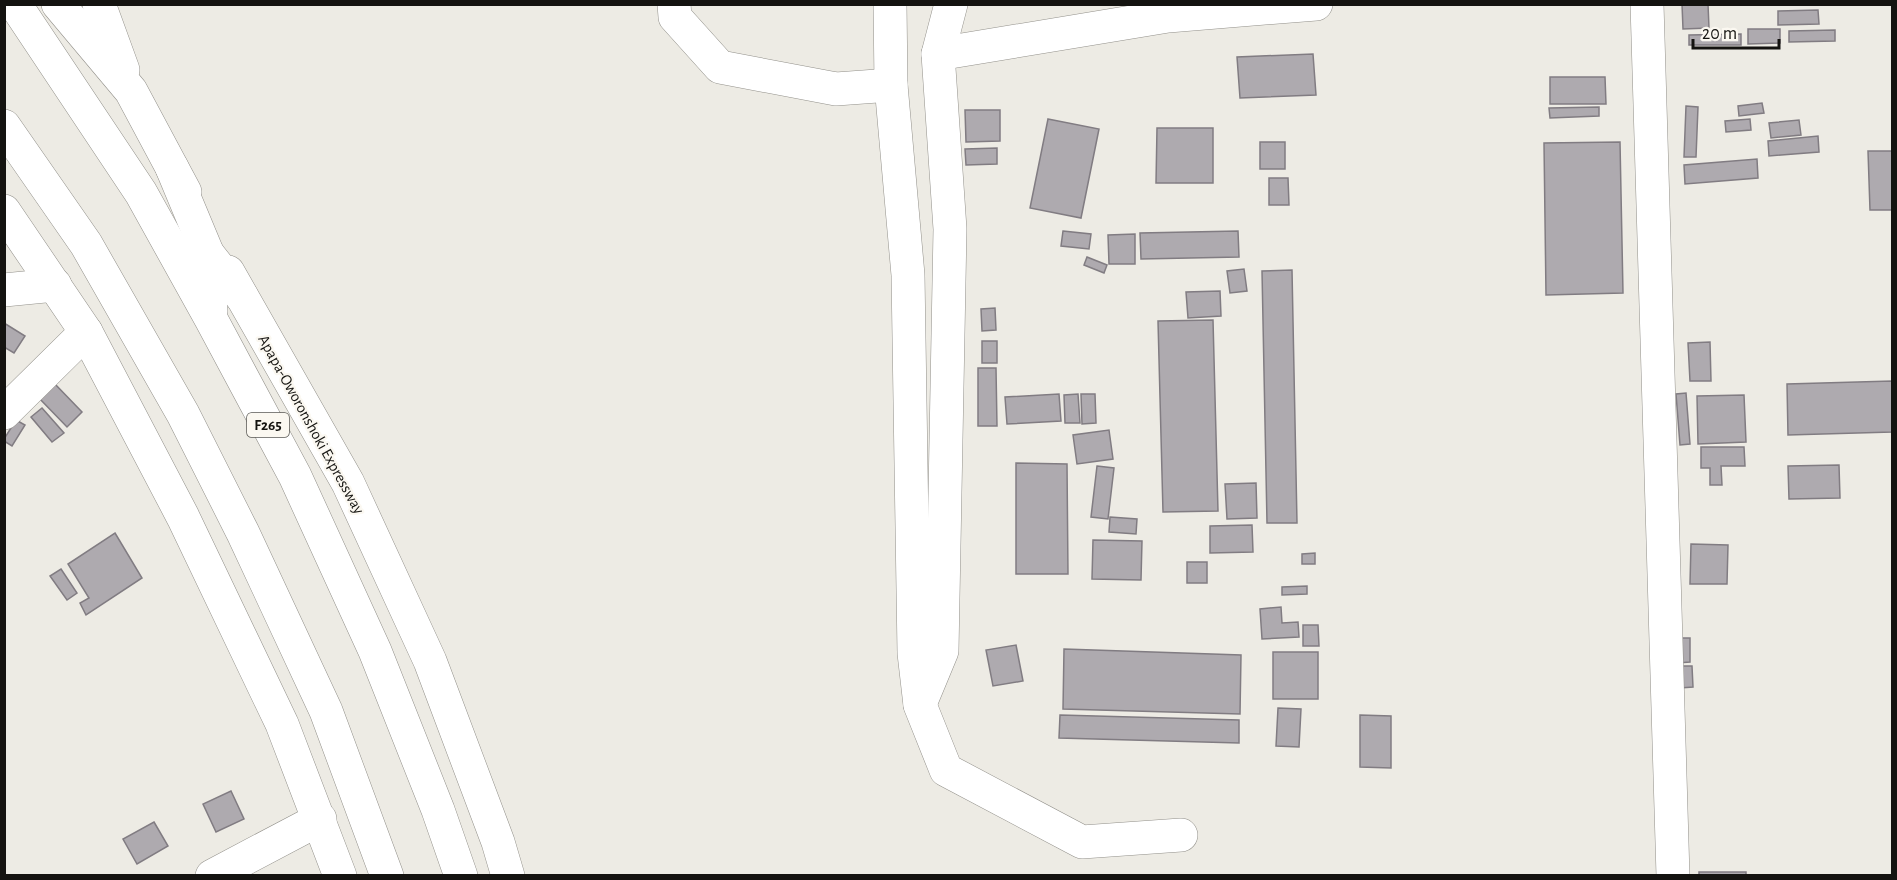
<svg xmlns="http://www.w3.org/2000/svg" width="1897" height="880" viewBox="0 0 1897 880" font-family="'Alegreya Sans',sans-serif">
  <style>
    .building { fill: #aeaaaf; stroke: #817c82; stroke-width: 1.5 }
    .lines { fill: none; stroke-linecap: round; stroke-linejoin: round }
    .minor-casing { stroke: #92908a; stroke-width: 34 }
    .major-casing { stroke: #92908a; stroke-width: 34 }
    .highway-casing { stroke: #92908a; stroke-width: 34 }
    .minor { stroke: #fff; stroke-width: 33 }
    .major { stroke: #fff; stroke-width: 33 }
    .highway { stroke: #fff; stroke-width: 33 }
    .labels { text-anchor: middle; stroke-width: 4.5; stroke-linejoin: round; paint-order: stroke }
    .shield { fill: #fbf8f1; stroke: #595854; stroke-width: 1.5 }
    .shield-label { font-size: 15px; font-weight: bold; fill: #141310 }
    .street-label { font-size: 16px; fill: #141310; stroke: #fbf8f1 }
  </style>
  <rect width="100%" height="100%" fill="#edebe4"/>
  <g class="building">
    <path d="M1682,4H1708L1709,28L1683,29Z"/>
    <path d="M1818,10L1819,24L1778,25V11Z"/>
    <path d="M1748,29H1780V43L1748,44Z"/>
    <path d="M1835,30V41L1789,42V31Z"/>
    <path d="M1741,34V45H1689V35Z"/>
    <path d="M1313,54L1316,95L1240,98L1237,57Z"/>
    <path d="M1550,77H1605L1606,104H1550Z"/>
    <path d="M1762,103L1764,113L1739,116L1738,106Z"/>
    <path d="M1686,106L1698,107L1696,157H1684Z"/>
    <path d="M1599,107V116L1550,118L1549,108Z"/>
    <path d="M965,110H1000V141L966,142Z"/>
    <path d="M1048,119L1099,129L1081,218L1030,208Z"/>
    <path d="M1750,119L1751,130L1726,132L1725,121Z"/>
    <path d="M1799,120L1801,135L1771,138L1769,123Z"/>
    <path d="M1157,128H1213V183H1156Z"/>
    <path d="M1818,136L1819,152L1769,156L1768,141Z"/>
    <rect x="1260" y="142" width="25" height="27"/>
    <path d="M1620,142L1623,293L1546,295L1544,143Z"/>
    <path d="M997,148V164L966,165L965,149Z"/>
    <path d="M1868,151H1892V210H1870Z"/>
    <path d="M1757,159L1758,178L1685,184L1684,165Z"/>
    <path d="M1269,178H1288L1289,205H1269Z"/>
    <path d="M1063,231L1091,234L1089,249L1061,246Z"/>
    <path d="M1238,231L1239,257L1141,259L1140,233Z"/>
    <path d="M1135,234V264H1109L1108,235Z"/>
    <path d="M1087,257L1107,265L1104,273L1084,265Z"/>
    <path d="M1244,269L1247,291L1230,293L1227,271Z"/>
    <path d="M1292,270L1297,523H1267L1262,271Z"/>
    <path d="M1220,291L1221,316L1188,318L1186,292Z"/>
    <path d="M995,308L996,330L982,331L981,309Z"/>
    <path d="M1213,320L1218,511L1163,512L1158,321Z"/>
    <path d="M4,323L25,336L14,353L4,347Z"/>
    <rect x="982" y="341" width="15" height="22"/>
    <path d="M1710,342L1711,381H1690L1688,343Z"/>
    <path d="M978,368H996L997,426H978Z"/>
    <path d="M1892,381V432L1788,435L1787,384Z"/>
    <path d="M54,383L82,412L67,427L38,397Z"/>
    <path d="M1686,393L1690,444L1680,445L1676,394Z"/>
    <path d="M1059,394L1061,421L1007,424L1005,397Z"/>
    <path d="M1078,394L1080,423H1065L1064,395Z"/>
    <path d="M1081,394H1095L1096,423L1082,424Z"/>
    <path d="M1744,395L1746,442L1698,444L1697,396Z"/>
    <path d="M42,408L64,433L52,442L31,417Z"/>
    <path d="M16,420L25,425L12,446L4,441V439Z"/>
    <path d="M1109,430L1113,459L1077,464L1073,435Z"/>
    <path d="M1701,447H1744L1745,466H1721L1722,485H1710V468H1701Z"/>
    <path d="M1016,463L1067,464L1068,574H1016Z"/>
    <path d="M1839,465L1840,498L1789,499L1788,466Z"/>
    <path d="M1097,466L1114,468L1108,519L1091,517Z"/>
    <path d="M1256,483L1257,518L1227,519L1225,484Z"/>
    <path d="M1110,517L1137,519L1136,534L1109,532Z"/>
    <path d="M1252,525L1253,552L1210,553V526Z"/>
    <path d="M115,533L142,578L86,615L80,603L89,598L68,564Z"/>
    <path d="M1093,540L1142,541L1141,580L1092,579Z"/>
    <path d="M1691,544L1728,545L1727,584H1690Z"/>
    <path d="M1315,553V564H1302V554Z"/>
    <rect x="1187" y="562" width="20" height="21"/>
    <path d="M61,569L77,593L67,600L50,576Z"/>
    <path d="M1307,586V594L1282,595V587Z"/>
    <path d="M1281,607L1282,623L1298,622L1299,637L1262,639L1260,609Z"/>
    <path d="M1303,625H1318L1319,646H1303Z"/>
    <path d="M1676,638H1690V662L1677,663Z"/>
    <path d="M1016,645L1023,681L993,686L986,650Z"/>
    <path d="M1064,649L1241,655L1240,714L1063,709Z"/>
    <rect x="1273" y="652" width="45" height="47"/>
    <path d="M1678,666H1692L1693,687L1680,688Z"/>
    <path d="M1278,708L1301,709L1299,747L1276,746Z"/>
    <path d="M1060,715L1239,720V743L1059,738Z"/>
    <path d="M1360,715L1391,716V768L1360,767Z"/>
    <path d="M231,791L244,819L216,832L203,804Z"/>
    <path d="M154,822L168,846L137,864L123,839Z"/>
    <rect x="1699" y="872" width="47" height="4"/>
  </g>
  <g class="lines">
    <g class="minor-casing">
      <g id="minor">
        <path d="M674,4L675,17L720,67L836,89L891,85"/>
        <path d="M890,4L891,85L908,275L914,653L920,705L946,770L1082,842L1181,835"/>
        <path d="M1647,4L1673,876"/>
        <path d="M938,54L1168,16L1316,4"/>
        <path d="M4,290L55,285"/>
        <path d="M4,413L86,332"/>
        <path d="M920,704L942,651L950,229L938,54L951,4"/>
        <path d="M212,876L320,819"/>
      </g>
    </g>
    <g class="major-casing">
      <g id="major">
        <path d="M58,4L131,91L185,192"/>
        <path d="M99,4L123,70"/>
        <path d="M4,211L86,332L183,517L282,724L340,876"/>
        <path d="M228,272L348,483L430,661L498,842L508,876"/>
      </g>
    </g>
    <g class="highway-casing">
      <g id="highway">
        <path d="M15,4L141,193L211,319L295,476L375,651L438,810L461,876"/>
        <path d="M4,126L86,244L183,414L243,533L326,711L387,876"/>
        <path d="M172,168L207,252L211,311"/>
        <path d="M204,249L242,297"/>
      </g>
    </g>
    <use href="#minor" class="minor"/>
    <use href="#major" class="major"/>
    <use href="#highway" class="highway"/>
  </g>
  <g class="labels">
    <rect class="shield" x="247" y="413" width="42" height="24" rx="4.5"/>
    <g class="shield-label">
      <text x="268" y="430">F265</text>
    </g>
    <g class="street-label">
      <text transform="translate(312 424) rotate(61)" y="6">Apapa-Oworonshoki Expressway</text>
    </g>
  </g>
  <rect width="1897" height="880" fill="none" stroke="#141310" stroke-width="12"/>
  <path d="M1693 39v9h86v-9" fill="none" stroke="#141310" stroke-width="3"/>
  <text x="1702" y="39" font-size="18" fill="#141310" stroke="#fbf8f1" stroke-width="4.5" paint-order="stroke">20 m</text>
</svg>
